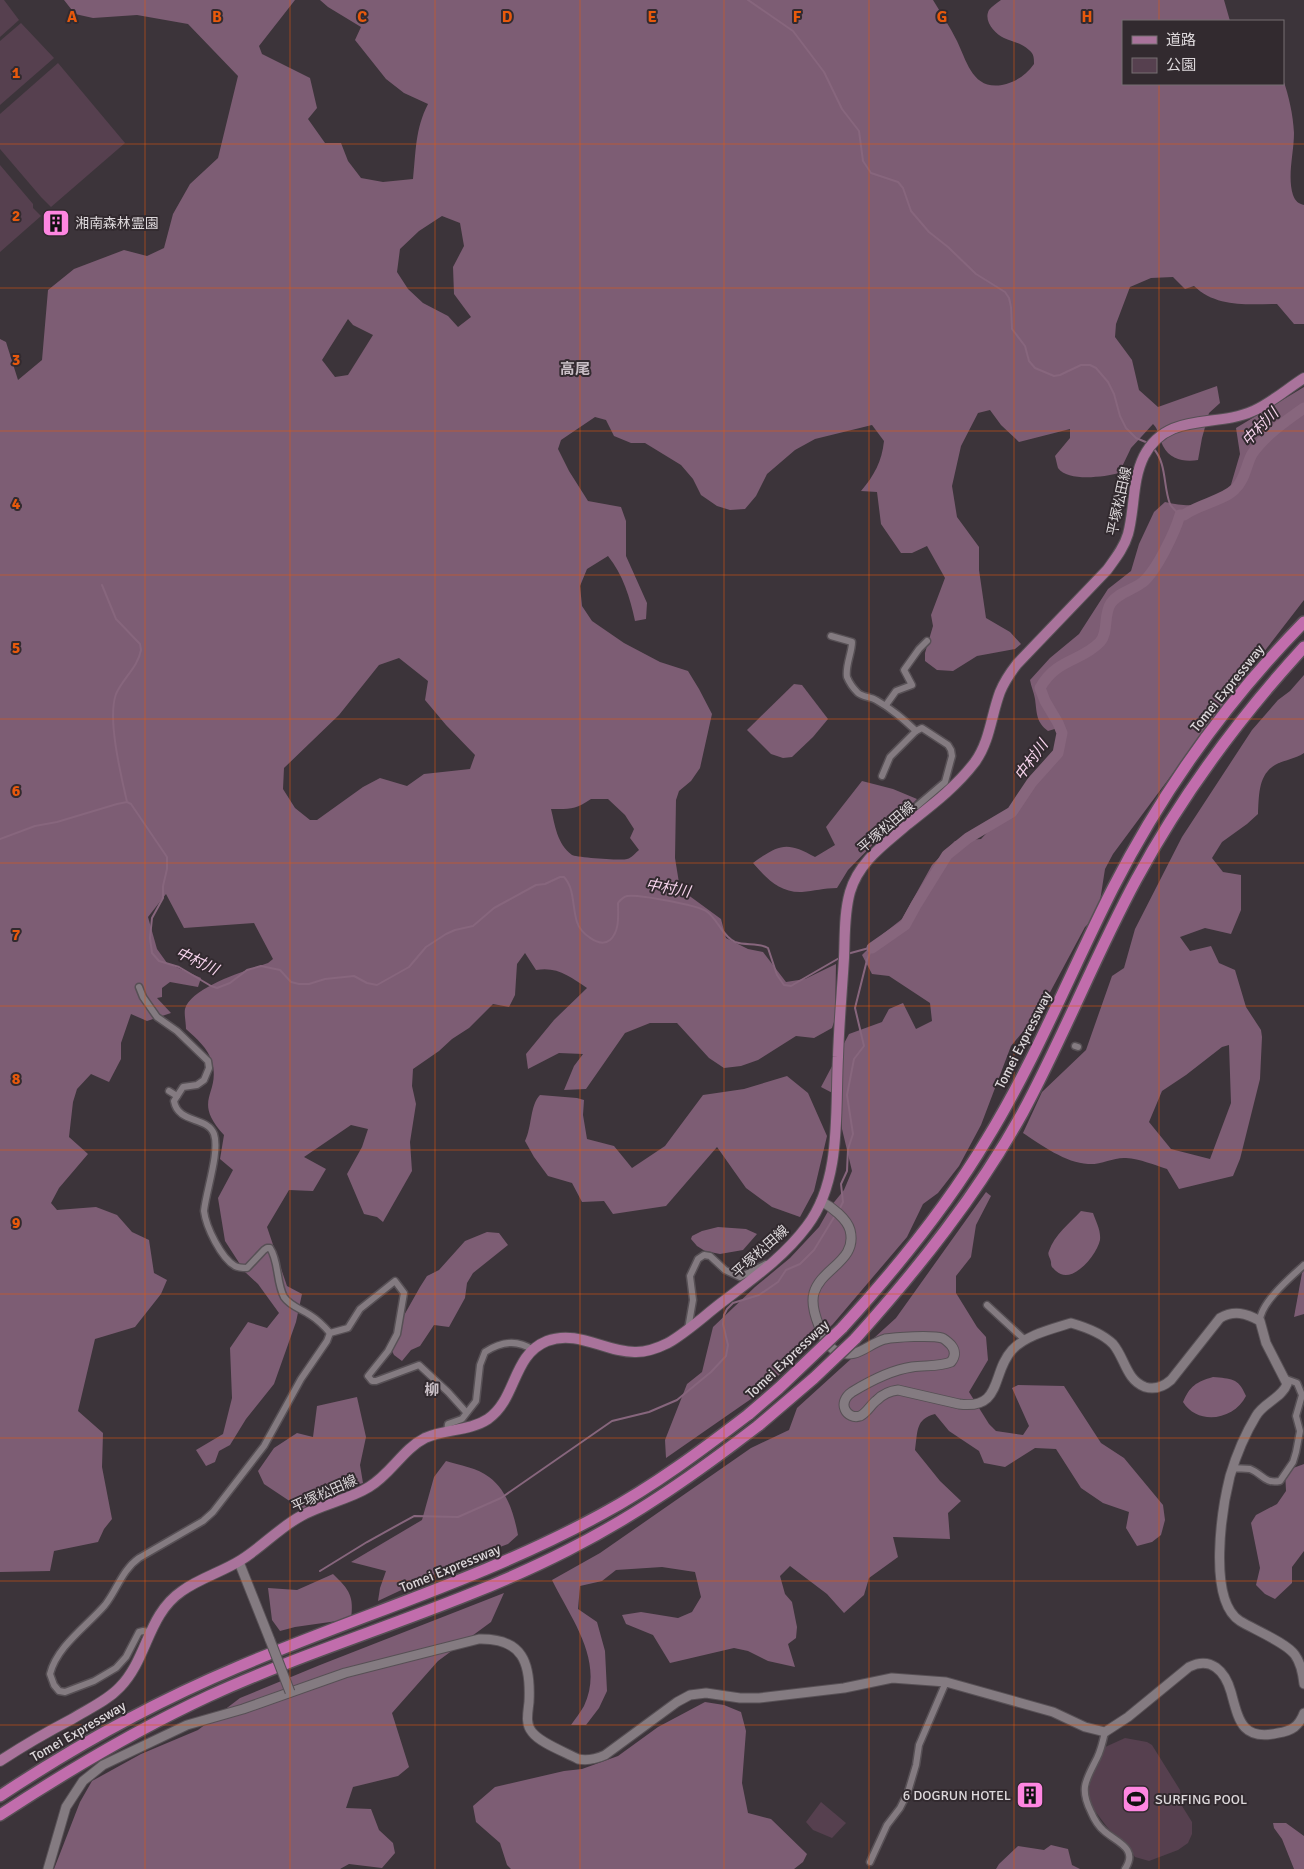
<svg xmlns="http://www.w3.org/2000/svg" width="1304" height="1869" viewBox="0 0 1304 1869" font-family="Signika,'Noto Sans JP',sans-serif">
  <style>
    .green { fill: #56404f }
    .forest { fill: #7d5d74; fill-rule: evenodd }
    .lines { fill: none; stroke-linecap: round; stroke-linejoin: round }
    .stream { stroke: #87667d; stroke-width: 2 }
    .river { stroke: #87667d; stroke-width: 11 }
    .street-casing { stroke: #575055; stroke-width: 9 }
    .secondary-casing { stroke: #575055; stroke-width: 11 }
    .primary-casing { stroke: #575055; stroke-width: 12 }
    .highway-casing { stroke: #575055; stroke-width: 14 }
    .street { stroke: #847b81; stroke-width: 6 }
    .secondary { stroke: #847b81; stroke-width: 9 }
    .primary { stroke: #a9739b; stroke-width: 10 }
    .highway { stroke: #c16dac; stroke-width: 11 }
    .secondary-bridge-casing { stroke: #575055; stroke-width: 11; stroke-linecap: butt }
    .highway-bridge-casing { stroke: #575055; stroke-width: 14; stroke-linecap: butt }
    .secondary-bridge { stroke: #847b81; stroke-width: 9 }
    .highway-bridge { stroke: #c16dac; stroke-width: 11 }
    .grid { fill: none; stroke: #e8590c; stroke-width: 1; stroke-opacity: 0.55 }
    .labels { text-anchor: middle; stroke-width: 4; stroke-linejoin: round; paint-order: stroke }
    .poi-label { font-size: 14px; fill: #dcd7da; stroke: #322a2f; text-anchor: start }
    .street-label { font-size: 14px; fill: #dcd7da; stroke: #322a2f }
    .neighbourhood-label { font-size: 15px; font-weight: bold; fill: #cac0c7; stroke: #322a2f }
    .water-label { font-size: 15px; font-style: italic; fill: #f8d5ee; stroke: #322a2f }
    .grid-label { font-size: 16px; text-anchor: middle; font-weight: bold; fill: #e8590c; stroke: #322a2f; stroke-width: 4; stroke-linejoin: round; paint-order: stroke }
  </style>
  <rect width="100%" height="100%" fill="#3c343a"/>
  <g class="green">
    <path d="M0,0H4L19,20L0,37Z"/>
    <path d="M21,23L54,58L0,105V41Z"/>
    <path d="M58,63L125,143L51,207L41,197L0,149V114Z"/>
    <path d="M0,165L33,204V208L41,216L0,252Z"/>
    <path d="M1125,1738L1147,1742L1152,1745L1180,1790L1182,1806L1192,1822V1834L1188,1843L1178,1850L1149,1861L1135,1857L1123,1841L1114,1835L1107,1827L1092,1807L1088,1793L1091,1779L1103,1748Z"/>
    <path d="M821,1802L846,1823L832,1838L813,1830L806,1822Z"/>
  </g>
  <g class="forest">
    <path d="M64,0H295L259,46L262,54L310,78L317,108L308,119L325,143H341L348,161L361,178L383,182L413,179C416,152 415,129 428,104L404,93L386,79L355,40L361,27L328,7L320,0H933C941,13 950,27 957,41C967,62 973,90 1002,85C1016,82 1026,75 1034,64C1034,58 1034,54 1029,50C1022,43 1013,42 1004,38C995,34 983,21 989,10C992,6 997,3 1001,0H1224L1230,21H1123V84H1283V79C1289,97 1293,114 1294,133C1294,153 1287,176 1293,195C1295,201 1299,204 1304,205V324H1294L1277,304C1248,304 1217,308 1194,286L1185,289L1173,277L1151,278L1130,287L1116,324L1115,337L1132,360L1139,390L1158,407L1217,386L1220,403L1209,413L1202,438L1198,460C1185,462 1170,460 1163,446C1159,438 1159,430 1153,424L1131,448L1119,473C1104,477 1068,482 1058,468C1057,465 1056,459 1055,456L1070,438V429L1019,442L1001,425L990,410L978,413L961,446L952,486L957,517L979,547V570L986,618L1010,632L1021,644L1015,649L977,656L953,671L937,670L925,661V653L933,626L931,615L945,578L927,546L912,553H901L881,524L877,492L861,491C874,476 882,461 884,441L872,425L815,439L795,450L767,474L756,496L745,509L730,510L717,506L701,495L693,479L681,465L645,443H631L614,436L606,420L595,417L561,440L558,449L569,471L588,501L621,507L626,521V556L647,603L646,619L635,621C630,597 623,575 608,556L587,569L580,586L582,606L592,621L624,643L660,662L688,671L699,689L712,714L700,768L691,781L679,791L676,800L675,858L680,889L721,919L726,938L748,949L763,952L786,982L805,979L836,964L835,1019L832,1028L814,1038L796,1036L758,1060L741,1066L724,1068L709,1058L677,1023H650L625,1033L586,1089L564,1090L574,1066L583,1054L559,1053L528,1069L526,1054L554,1020L587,988C571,977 557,966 536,970L525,953L517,964L515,995L509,1007L493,1004L469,1028L452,1039L439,1051L413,1069L412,1086L416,1104L410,1142L412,1171L383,1222L377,1217L364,1214L347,1174L362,1147L368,1129L351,1125L304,1157L326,1169L313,1191L289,1190L267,1227L287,1286L302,1294L296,1322L274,1384L246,1419L230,1445L219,1451L215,1462L206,1466L196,1450L223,1434L232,1398L230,1348L248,1322L267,1328L279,1313L258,1284L245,1272L225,1241L218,1198L233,1170L220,1159L224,1135C191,1099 221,1095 212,1062C208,1048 196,1038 186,1029C186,1023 184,1014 185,1009C191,987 248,970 268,963L273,959L254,923L184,928L166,894L148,917L157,949L167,963L201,978L198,987L170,982L162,988V997L157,998L171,1013L147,1021L131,1014L121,1043V1059L109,1082L91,1074L77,1089L73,1102L69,1137L88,1154L59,1188L51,1203L57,1210L96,1207L117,1215L132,1232L149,1240L154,1273L167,1280L161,1294L135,1327L95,1339L78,1411L103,1433L102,1467L112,1519L104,1529L98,1542L54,1551L50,1571L0,1572V339L6,342L18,380L42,360L48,290L74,269L124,250L147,256L164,248L173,214L190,184L218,158L238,76L188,24L137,15L93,18L75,14ZM442,216L460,223L464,246L453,267L454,294L471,317L458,327L448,316L423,303L408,289L397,272L400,249L419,231ZM348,319L353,325L373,335L348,375L335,377L322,360ZM399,658L428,681L425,700L446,725L475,755L470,769L424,774L407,786L380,778L363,787L317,820H310L295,808L283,789L284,768L339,715L379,665ZM591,799H608L625,815L634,829L630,838L639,850C635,853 632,858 627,859C621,861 575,857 572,855C557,844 555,825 551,809C570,809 575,810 591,799Z"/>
    <path d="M1304,387V600L1236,688L1113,854L1105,869L1100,901L1092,920L1085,927L1040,1011L1011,1046L981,1125L959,1166L938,1193L923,1204L907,1237L833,1324L761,1392L666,1458L665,1440L687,1384L702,1372L713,1327L755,1287L790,1258L819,1227L831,1206L844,1190L852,1171L842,1129V1098L821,1087L849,1034L882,1022L889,1009L903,1003L916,1029L932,1021L930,1003L889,976L872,974L862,955L883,934L902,919L932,865L955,841L981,839L1043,773L1063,739L1058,728L1048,731C1036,722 1037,714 1035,699C1034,693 1031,686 1030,680L1050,658L1079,634L1108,589L1131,571L1139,544L1154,512L1165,502C1197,509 1203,505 1230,488L1240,454L1236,428Z"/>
    <path d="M1304,675V753C1295,759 1284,760 1275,765C1258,775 1259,796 1258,814L1247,824L1222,842L1212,858L1223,872L1241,875V910L1231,934L1205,928L1180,937L1190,951L1211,946L1219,963L1235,970L1246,1007L1261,1030L1262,1037L1260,1079L1240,1159L1233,1176L1179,1189L1167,1169C1155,1165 1140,1159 1126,1158C1114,1157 1101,1165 1088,1164C1066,1163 1041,1145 1023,1133L1042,1092L1086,1050L1112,976L1124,968L1135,929L1182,837L1252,730L1278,700L1290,691ZM1229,1045L1231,1103L1210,1159L1171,1149L1149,1122L1162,1091L1186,1075L1222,1047Z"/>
    <path d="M794,684L802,685L828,719L813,737L792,757L783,758L771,754L747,730Z"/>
    <path d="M862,781L893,789L917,799L848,870L837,888C824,888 814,891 802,892C780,893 766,878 753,863C779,844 787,841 815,857L835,845L826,827Z"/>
    <path d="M787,1076L808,1093L827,1136L814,1191L800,1217L772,1207L746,1188L717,1147L666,1206L613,1214L604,1201L582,1202L572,1183L548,1176L534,1157L525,1141C532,1127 530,1105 540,1095L577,1098L584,1100L583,1115L587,1139L614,1146L632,1168L665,1146L703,1095L744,1089Z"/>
    <path d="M986,1192L991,1196L976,1225L971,1257L956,1276V1293L977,1327L986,1337L988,1360L969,1392L989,1424L996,1431L1023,1435L1029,1426L1012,1388L1018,1385L1064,1386L1101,1443L1124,1458L1163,1505L1165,1520L1161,1535L1152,1542L1137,1546L1126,1528L1129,1512L1103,1503L1081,1488L1056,1449L1035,1448L1005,1467L984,1463L979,1451L949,1431L935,1414C915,1419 918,1432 915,1450L940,1481L961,1501L948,1513L950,1539L893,1537L898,1557L869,1578L864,1595L844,1613L827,1594L790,1566L780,1576L785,1594L792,1602L797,1627L796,1638L788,1644L795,1667L768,1661L748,1651L734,1648L670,1663L653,1635L626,1624L622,1615L641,1612L678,1618L692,1612L701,1597L695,1572L662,1567L616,1570L602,1581L580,1586L578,1609L597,1622L605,1651L607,1691L599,1708L586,1725H571C575,1719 580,1713 584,1706C605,1661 571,1619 552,1580L600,1553L751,1448L789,1430L797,1408L896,1318Z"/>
    <path d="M1081,1211L1093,1213C1096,1222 1101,1230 1100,1240C1097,1255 1072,1286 1056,1271C1052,1267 1051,1267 1051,1262C1050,1257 1047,1255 1049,1251C1054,1235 1070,1223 1081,1211Z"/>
    <path d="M718,1227L746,1229L757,1234L743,1250L720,1254L705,1251L697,1246L691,1239L692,1236L702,1231Z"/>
    <path d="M487,1232L499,1233L508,1245L473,1273L467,1283L465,1298L449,1327L434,1325L420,1346L411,1350L402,1361L394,1355L391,1349V1337L398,1326L420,1287L427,1276L439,1270L465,1241Z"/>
    <path d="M1304,1270V1314L1294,1317L1302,1273Z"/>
    <path d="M1213,1377C1231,1379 1238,1377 1246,1396C1234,1420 1198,1426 1183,1402C1190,1386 1196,1382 1213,1377Z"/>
    <path d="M357,1397L366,1437L360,1465L363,1483L330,1493L303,1510L264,1484L258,1471L274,1448L297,1433L313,1437L317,1406Z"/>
    <path d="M446,1461C459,1465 478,1468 489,1477C507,1490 514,1514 518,1535L508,1544L465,1560L378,1601L380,1588L386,1571L351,1562L422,1520L434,1477Z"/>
    <path d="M1304,1464V1551L1292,1567V1583L1275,1599L1265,1594L1256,1585L1260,1568L1251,1523L1256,1515L1277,1504L1286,1491L1285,1471Z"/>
    <path d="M333,1574C350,1590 354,1597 351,1619L295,1627L280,1631L272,1620L268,1588L297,1590Z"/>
    <path d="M504,1593L491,1622L438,1661L392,1713L409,1767L398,1776L353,1787L346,1808L371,1809L379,1830L393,1843L395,1853L382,1868L349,1864L340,1869H54L80,1802L92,1781L141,1754L198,1730L240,1698L320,1665Z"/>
    <path d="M705,1702L724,1705L741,1712L746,1731L742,1783L748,1813L771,1819L807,1854L803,1862L794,1869H511L507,1865L500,1843L476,1822L473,1806L495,1787L564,1771L582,1769L618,1756L658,1727Z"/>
    <path d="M1273,1823H1286L1304,1836V1869H1294L1282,1839L1274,1828Z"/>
    <path d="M1051,1845L1068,1849L1072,1865L1080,1869H996L999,1864L1018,1846L1044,1850Z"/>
  </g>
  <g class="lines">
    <g class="stream">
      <path d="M748,0L793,31L824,72L842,109L859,131L863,161L871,173L898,182L903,188L911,211L929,232L948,247L976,274L1005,292L1009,298L1011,307L1012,329L1025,346L1029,361L1035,368L1054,376L1060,375L1081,365H1090L1096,368L1108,382L1114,394L1120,416L1126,428L1136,438L1148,443"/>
      <path d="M1153,448C1167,463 1163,486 1170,504C1172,508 1177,512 1180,515"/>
      <path d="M102,585L116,619L140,644L141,650C138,667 123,678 116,694C107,719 121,775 127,802"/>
      <path d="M0,839L35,826L57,822L117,804L127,802L131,804L167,857V869L163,886V898L152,918L150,938L152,953L159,961L179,967L211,986L217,988L230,983L247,970L261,966L280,970L291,982L299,984H309L325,979L354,976L367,983L377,985L409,967L426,947L446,934L455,930L473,926L494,908L536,885L545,884L560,877H564C575,889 572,907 577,922C580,932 599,949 610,940C620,931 618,915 618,903C621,899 623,897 627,896C638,894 696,905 706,911C718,919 722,936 735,942C746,946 758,942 768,948L777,975L784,985L791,986L796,983L841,957"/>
      <path d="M839,1210L843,1202L841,1184L847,1171L848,1149L853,1134L847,1095L854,1059L864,1046L855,1008L867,960L872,948H869L847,954"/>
      <path d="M320,1571L367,1542L414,1516L458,1517L501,1498L612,1421L649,1412L677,1400L711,1372L726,1356L728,1345L723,1324L724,1315L727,1309L733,1303L759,1295L778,1282L786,1270L800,1264L814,1250L836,1214"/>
    </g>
    <path class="river" d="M872,948L905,925L916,905L947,855L968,838L1012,812L1032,782L1058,753L1062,733L1058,723L1045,701L1040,688C1057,658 1081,662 1100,642C1109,632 1103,614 1111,603C1119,592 1133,590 1143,582C1157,570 1175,532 1180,515H1184C1199,504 1223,501 1235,489C1245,480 1246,465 1252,454C1264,436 1287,420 1304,408"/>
    <g class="street-casing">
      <g id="street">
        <path d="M831,636L852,642C852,653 845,666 847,677C849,682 854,689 858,693C863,697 871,697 876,700C892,709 903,719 916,731L922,728L948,745L951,750L952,756L945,782L890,829L895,835"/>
        <path d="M886,705L896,691L912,685L904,670L919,649L927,641"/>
        <path d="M882,776L890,757L916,731"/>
        <path d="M139,987L143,997L157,1017L177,1031L208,1061L209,1068L204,1080L197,1085L183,1087L174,1101C178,1124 207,1116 214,1134C220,1152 206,1191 204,1211C206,1227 221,1258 235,1266C239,1268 243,1268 247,1268L264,1250L267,1248H270C279,1261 276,1282 284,1297C290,1306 301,1309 310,1315C318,1320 324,1326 330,1333"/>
        <path d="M1075,1046L1078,1047"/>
        <path d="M169,1091L177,1096"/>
        <path d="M987,1305L1025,1340"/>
        <path d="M1260,1321C1260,1303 1291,1277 1304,1265"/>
        <path d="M688,1329L693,1300L690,1276L698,1259L704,1255L710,1256L725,1270L740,1277L766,1264"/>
        <path d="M447,1432L448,1424L462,1419L476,1401L480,1365L485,1352C500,1342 517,1339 533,1350"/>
        <path d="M1233,1468C1238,1469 1245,1468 1250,1469C1263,1474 1264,1484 1280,1481L1293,1462L1296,1452L1300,1431L1296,1416L1302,1395L1297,1383L1286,1379"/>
        <path d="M149,1632L143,1631L139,1632L126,1657L116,1668L94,1681L65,1692L59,1691L54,1685L50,1674C57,1646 87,1626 105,1605C117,1590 122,1570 139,1558L203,1521L213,1512L264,1446L301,1379L327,1341L330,1333L348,1328L360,1309L395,1281L404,1293L397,1334L388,1351L368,1376L372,1381H376L419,1365L448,1392L466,1412"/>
        <path d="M1105,1732C1103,1741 1101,1750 1097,1758C1086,1780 1079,1788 1091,1812C1094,1819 1098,1826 1104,1831C1116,1842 1139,1848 1125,1869"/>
        <path d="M870,1862L887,1825L900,1808L908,1792L916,1765L919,1745L946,1682"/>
      </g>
    </g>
    <g class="secondary-casing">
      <g id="secondary">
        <path d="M821,1201C832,1207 847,1219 850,1230C858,1261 821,1268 814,1293C811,1303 815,1316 819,1326C822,1334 827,1347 836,1351C856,1361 867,1344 885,1339C895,1337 933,1335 942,1338C945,1339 949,1343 951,1345C956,1351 955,1357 951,1362C939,1367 925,1365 912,1367C891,1370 870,1381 852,1392C836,1403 847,1420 860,1416C867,1413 871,1404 877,1400C883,1394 890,1391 898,1390L959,1404C1003,1410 991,1373 1012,1350C1026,1335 1052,1329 1071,1323C1085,1327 1102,1333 1113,1344C1125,1358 1126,1380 1145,1387C1155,1390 1163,1387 1171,1380L1220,1318C1234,1310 1246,1313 1260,1321L1266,1343L1287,1384C1282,1398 1263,1403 1256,1416C1245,1434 1236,1456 1230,1476C1222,1508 1207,1600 1240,1621C1253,1629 1287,1643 1295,1655C1300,1662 1303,1675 1304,1684"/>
        <path d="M239,1562L270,1640"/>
        <path d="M48,1869L66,1807L83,1781L103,1765L187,1725L243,1709L345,1673L479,1639C523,1638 531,1663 529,1702C528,1712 525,1724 532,1732C540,1743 565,1752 578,1759C588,1761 596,1759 605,1755L677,1702L690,1695L706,1693L740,1698H759L844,1688L892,1678L946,1682L1053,1712L1085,1727L1105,1732L1128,1717L1189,1667C1211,1656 1225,1671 1231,1692C1239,1721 1242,1741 1278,1733C1292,1731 1299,1726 1304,1713"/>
      </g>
    </g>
    <g class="primary-casing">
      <path id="primary" d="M0,1761C23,1746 47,1732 72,1719C88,1709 107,1701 120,1687C148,1658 147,1615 182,1591C200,1578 222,1572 241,1560C262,1547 279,1528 301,1516C322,1504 348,1500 369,1487C391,1474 403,1449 425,1438C445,1429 470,1431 488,1419C517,1399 512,1355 547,1341C578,1329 606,1353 636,1352C646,1352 658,1348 668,1343C687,1332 704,1316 721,1303C751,1280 784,1257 807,1226C842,1180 835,1112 838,1057C839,1024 842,991 844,958C845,936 844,913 850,892C859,861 885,844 908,824C932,805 956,787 975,762C990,741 991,716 1000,692C1004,682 1010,673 1017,664L1107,570C1115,559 1124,548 1128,534C1135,508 1132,480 1144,456C1167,411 1216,428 1253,411C1270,404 1288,388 1304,378"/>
    </g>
    <g class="highway-casing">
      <g id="highway">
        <path d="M842,1328C896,1269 946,1208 987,1139C1036,1059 1071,971 1113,888C1163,790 1228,700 1304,622"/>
        <path d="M855,1339C918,1269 977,1195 1023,1112C1064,1036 1095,956 1136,880C1182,795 1239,718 1304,647"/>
        <path d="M0,1796C75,1746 155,1702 238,1667C360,1615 485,1578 602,1514C654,1486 702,1450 749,1414"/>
        <path d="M0,1815C67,1771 136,1730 209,1696C327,1642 453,1609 568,1550C637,1515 698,1472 759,1425"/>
      </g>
    </g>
    <use href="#street" class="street"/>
    <use href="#secondary" class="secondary"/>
    <use href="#primary" class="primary"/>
    <use href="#highway" class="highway"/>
    <g class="secondary-bridge-casing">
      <path id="secondary-bridge" d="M270,1640L290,1692"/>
    </g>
    <g class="highway-bridge-casing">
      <g id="highway-bridge">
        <path d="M749,1414L779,1388L842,1328"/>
        <path d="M759,1425L814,1378L855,1339"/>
      </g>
    </g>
    <use href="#secondary-bridge" class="secondary-bridge"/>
    <use href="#highway-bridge" class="highway-bridge"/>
  </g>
  <path class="grid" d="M145,0V1869M290,0V1869M435,0V1869M580,0V1869M724,0V1869M869,0V1869M1014,0V1869M1159,0V21M1159,84V1869M0,144H1304M0,288H1304M0,431H1304M0,575H1304M0,719H1304M0,863H1304M0,1006H1304M0,1150H1304M0,1294H1304M0,1438H1304M0,1581H1304M0,1725H1304"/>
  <defs>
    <g id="building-square" transform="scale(1.4375)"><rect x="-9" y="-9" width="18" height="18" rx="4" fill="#fe86e1" stroke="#322a2f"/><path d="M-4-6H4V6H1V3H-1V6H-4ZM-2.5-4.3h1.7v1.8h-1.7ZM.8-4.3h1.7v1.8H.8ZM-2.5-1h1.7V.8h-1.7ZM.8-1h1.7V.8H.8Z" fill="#111"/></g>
    <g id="stadium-square" transform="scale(1.4375)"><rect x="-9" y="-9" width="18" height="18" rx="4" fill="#fe86e1" stroke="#322a2f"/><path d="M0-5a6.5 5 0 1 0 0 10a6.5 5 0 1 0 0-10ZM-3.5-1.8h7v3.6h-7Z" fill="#111"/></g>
  </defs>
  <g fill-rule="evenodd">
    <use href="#building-square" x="56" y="223"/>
    <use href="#building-square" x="1030" y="1795"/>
    <use href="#stadium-square" x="1136" y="1799"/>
  </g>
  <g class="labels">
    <g class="poi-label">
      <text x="75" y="228">湘南森林霊園</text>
      <text x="1011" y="1800" text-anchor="end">6 DOGRUN HOTEL</text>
      <text x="1155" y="1804">SURFING POOL</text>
    </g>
    <g class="street-label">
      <text transform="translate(1119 501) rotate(-78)" y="5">平塚松田線</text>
      <text transform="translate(1227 688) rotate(-51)" y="5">Tomei Expressway</text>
      <text transform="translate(886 827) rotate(-41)" y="5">平塚松田線</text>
      <text transform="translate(1023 1040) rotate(-63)" y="5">Tomei Expressway</text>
      <text transform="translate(760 1251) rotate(-42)" y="5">平塚松田線</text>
      <text transform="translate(787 1359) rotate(-43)" y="5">Tomei Expressway</text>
      <text transform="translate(324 1493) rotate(-24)" y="5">平塚松田線</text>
      <text transform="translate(450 1568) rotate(-22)" y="5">Tomei Expressway</text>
      <text transform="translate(78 1731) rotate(-30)" y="5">Tomei Expressway</text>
    </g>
    <g class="neighbourhood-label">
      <text x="575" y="374">高尾</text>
      <text x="432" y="1395">柳</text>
    </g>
    <g class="water-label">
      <text transform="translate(1260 427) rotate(-46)" y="5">中村川</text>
      <text transform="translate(1031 760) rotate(-54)" y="5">中村川</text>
      <text transform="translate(668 888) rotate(10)" y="5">中村川</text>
      <text transform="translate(197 961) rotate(25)" y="5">中村川</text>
    </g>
  </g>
  <g class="grid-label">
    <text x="72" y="22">A</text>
    <text x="217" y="22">B</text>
    <text x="362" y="22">C</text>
    <text x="507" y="22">D</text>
    <text x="652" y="22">E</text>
    <text x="797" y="22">F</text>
    <text x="942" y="22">G</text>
    <text x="1087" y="22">H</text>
    <text x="16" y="78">1</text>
    <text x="16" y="221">2</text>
    <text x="16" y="365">3</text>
    <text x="16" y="509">4</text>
    <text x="16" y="653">5</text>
    <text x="16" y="796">6</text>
    <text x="16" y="940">7</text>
    <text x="16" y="1084">8</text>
    <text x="16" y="1228">9</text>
  </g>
  <rect x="1122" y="20" width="162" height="65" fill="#322a2f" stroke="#766f73"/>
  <rect x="1132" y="36" width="25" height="8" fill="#a9739b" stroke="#766f73"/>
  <text x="1166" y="45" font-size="15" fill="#dcd7da">道路</text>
  <rect x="1132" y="58" width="25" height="15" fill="#56404f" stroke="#766f73"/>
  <text x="1166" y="70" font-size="15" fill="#dcd7da">公園</text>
</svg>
